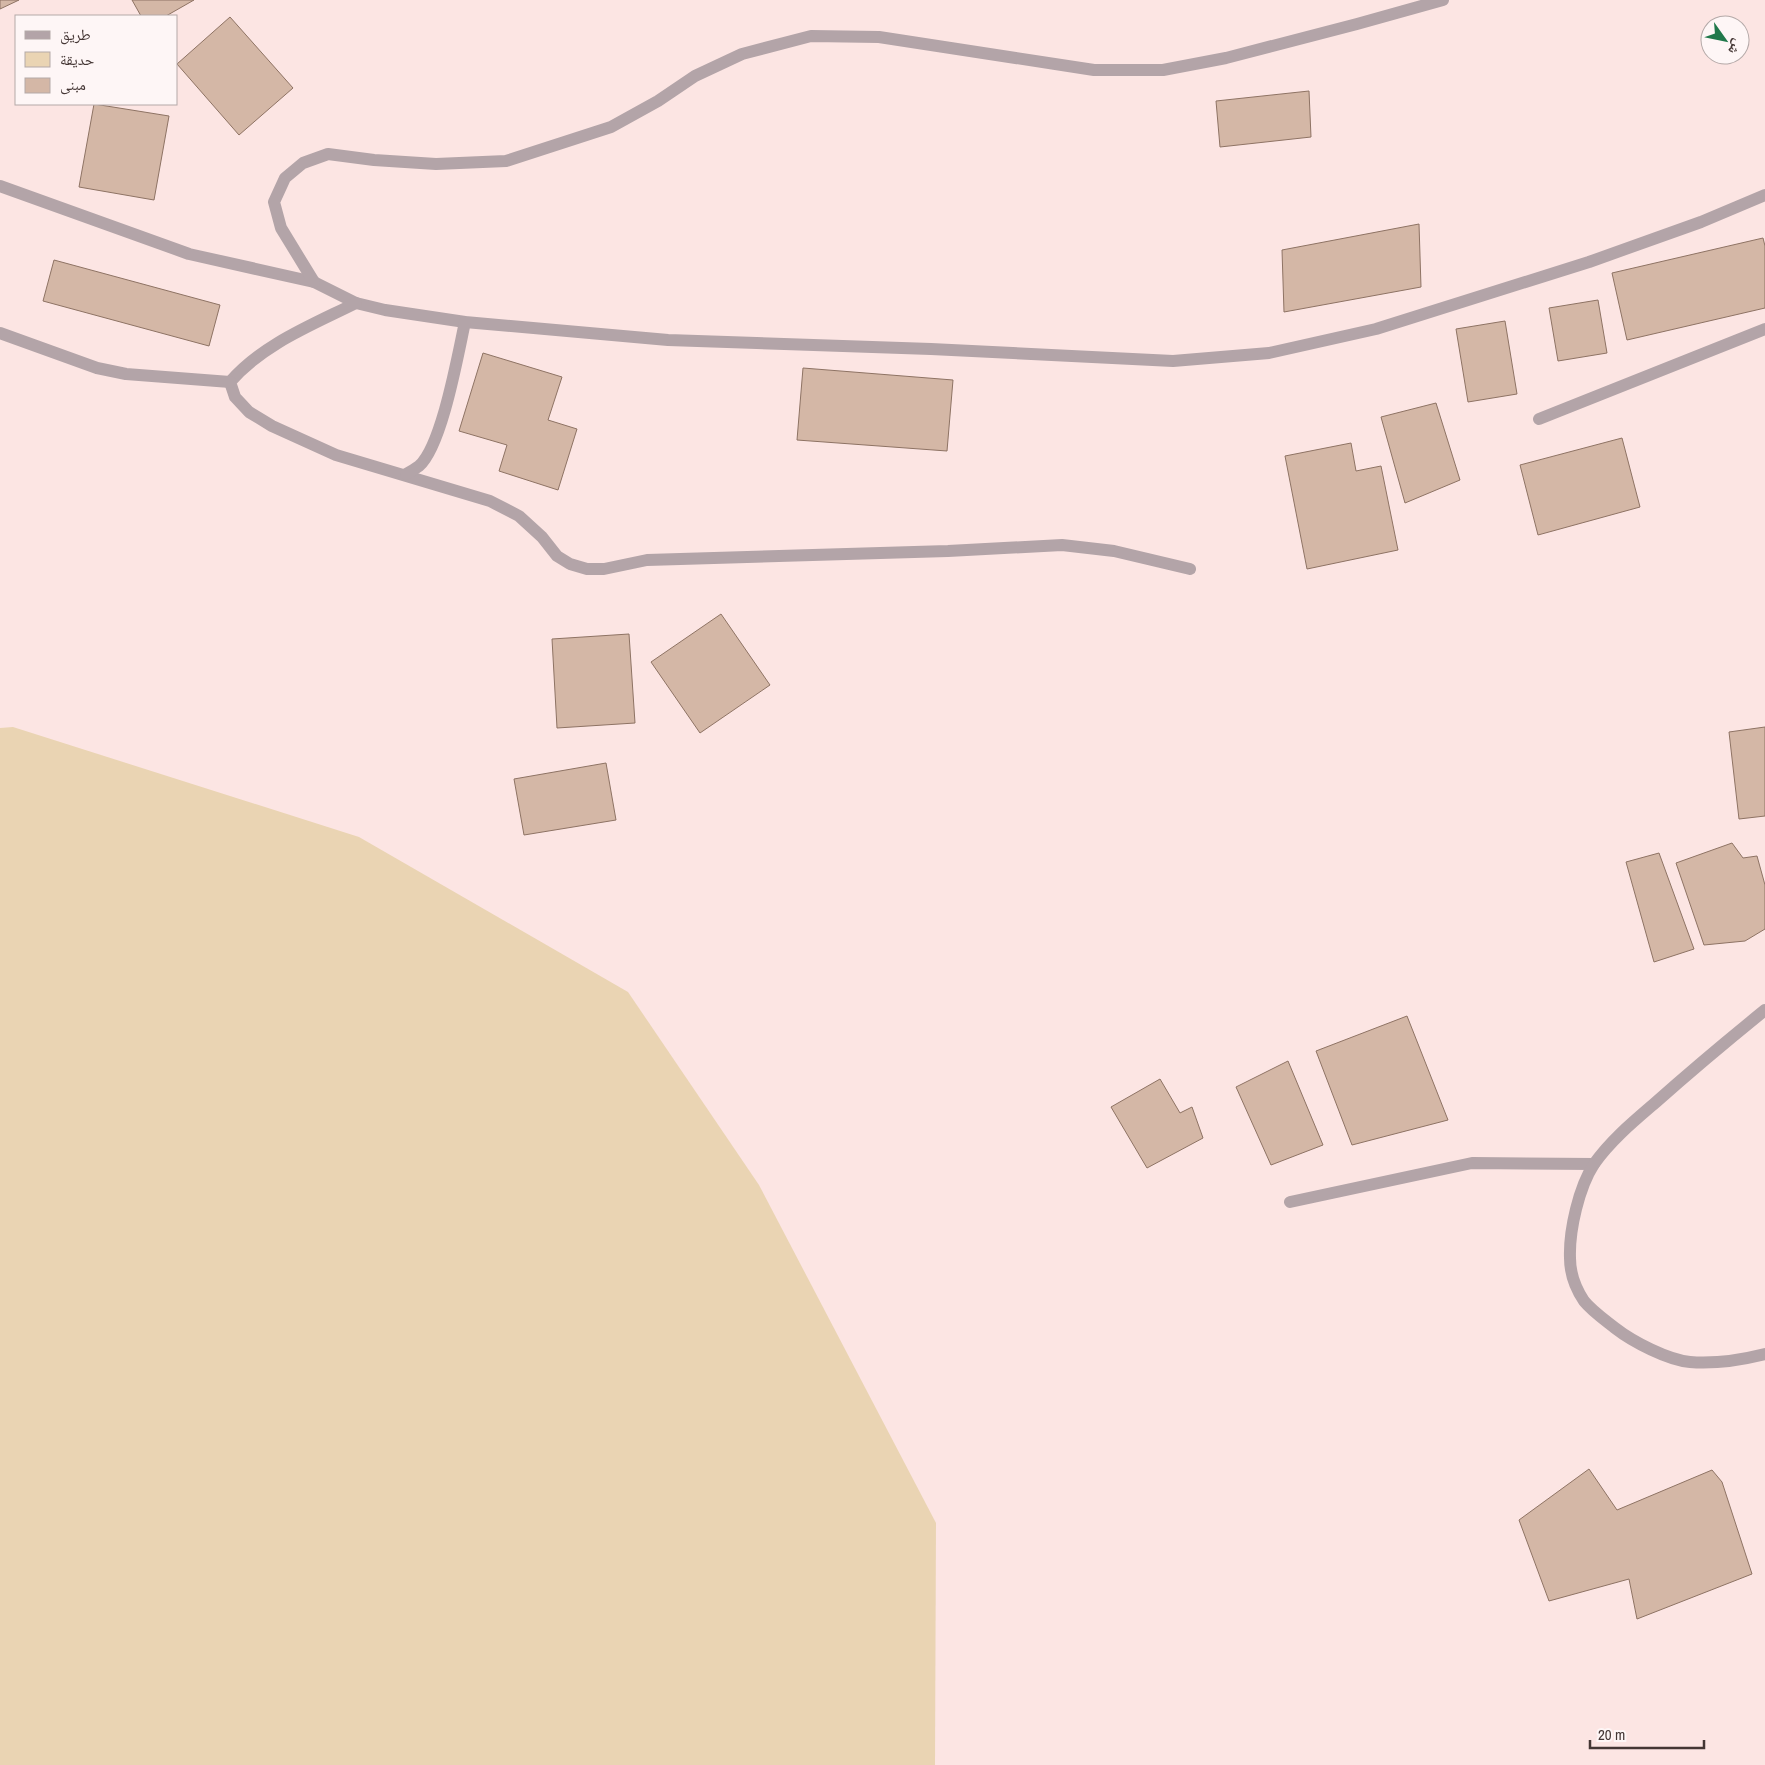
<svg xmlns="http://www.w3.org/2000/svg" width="1765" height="1765" viewBox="0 0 1765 1765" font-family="'Archivo Narrow','Noto Naskh Arabic',sans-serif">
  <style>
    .green { fill: #ead4b3 }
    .building { fill: #d4b7a6; stroke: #8e7364 }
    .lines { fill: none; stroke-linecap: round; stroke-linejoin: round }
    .service { stroke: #b3a4a8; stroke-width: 12 }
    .minor { stroke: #b3a4a8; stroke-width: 12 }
  </style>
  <rect width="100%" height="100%" fill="#fce5e3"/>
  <path class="green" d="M13,727L359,837L628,992L759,1185L936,1523L935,1765H0V728Z"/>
  <g class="building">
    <path d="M0,0H19L0,9Z"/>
    <path d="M132,0H194L166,16H141Z"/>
    <path d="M230,17L293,88L239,135L177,64Z"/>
    <path d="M1309,91L1311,137L1220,147L1216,101Z"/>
    <path d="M94,104L169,116L154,200L79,187Z"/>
    <path d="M1419,224L1421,287L1284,312L1282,250Z"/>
    <path d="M1763,238L1765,246V308L1627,340L1612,273Z"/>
    <path d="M54,260L220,305L209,346L43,301Z"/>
    <path d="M1598,300L1607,353L1558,361L1549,308Z"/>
    <path d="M1505,321L1517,394L1468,402L1456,329Z"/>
    <path d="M483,353L562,377L548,420L577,429L558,490L499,471L507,445L459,431Z"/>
    <path d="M803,368L953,380L947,451L797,440Z"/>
    <path d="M1436,403L1460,480L1405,503L1381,417Z"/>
    <path d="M1622,438L1640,507L1538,535L1520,465Z"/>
    <path d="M1351,443L1356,471L1381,466L1398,550L1307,569L1285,456Z"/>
    <path d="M721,614L770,685L700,733L651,662Z"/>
    <path d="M629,634L635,723L557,728L552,639Z"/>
    <path d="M1765,727V816L1739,819L1729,732Z"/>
    <path d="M606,763L616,820L524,835L514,779Z"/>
    <path d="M1732,843L1743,858L1757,856L1765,885V929L1745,941L1704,945L1676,863Z"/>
    <path d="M1659,853L1694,949L1654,962L1626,862Z"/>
    <path d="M1407,1016L1448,1120L1352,1145L1316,1051Z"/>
    <path d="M1288,1061L1323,1145L1271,1165L1236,1087Z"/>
    <path d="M1160,1079L1180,1113L1192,1107L1203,1138L1147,1168L1111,1107Z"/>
    <path d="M1589,1469L1617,1510L1712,1470L1722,1482L1752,1574L1637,1619L1629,1579L1549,1601L1519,1520Z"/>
  </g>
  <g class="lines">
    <path class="service" d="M1290,1202L1472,1163L1594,1164"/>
    <g class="minor">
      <path d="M0,186L189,254L314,282L356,303L385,310L465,322L668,340L931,349L1173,361L1269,353L1376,329L1589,262L1701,222L1765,195"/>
      <path d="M314,282L281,228L274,202L285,178L303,163L328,154L374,160L436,164L506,161L611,127L658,101L695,76L742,54L811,36L879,37L1094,70H1163L1226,58L1357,24L1443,0"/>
      <path d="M356,303C312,325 263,344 230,382L235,397L249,412L272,426L336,455L490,501L519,516L542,537L557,556L570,564L587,569H604L647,560L948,551L1062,545L1114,551L1190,569"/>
      <path d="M0,333L97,368L126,374L230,382"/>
      <path d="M1539,419L1765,329"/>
      <path d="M406,474C410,472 415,469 419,466C442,446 458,354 465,322"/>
      <path d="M1765,1010C1728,1040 1691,1071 1655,1103C1634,1121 1611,1140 1594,1164C1579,1187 1569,1230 1570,1258C1570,1273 1576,1289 1584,1301C1592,1311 1605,1320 1615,1328C1633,1342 1668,1360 1690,1362C1714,1364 1741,1360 1765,1354"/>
    </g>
  </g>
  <rect x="15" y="15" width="162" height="90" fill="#fef6f6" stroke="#b4a9a8"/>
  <rect x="25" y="31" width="25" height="8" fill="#b3a4a8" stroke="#b4a9a8"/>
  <text x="60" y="40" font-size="15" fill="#443634">طريق</text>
  <rect x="25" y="52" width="25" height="15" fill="#ead4b3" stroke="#b4a9a8"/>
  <text x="60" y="65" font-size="15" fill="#443634">حديقة</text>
  <rect x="25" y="78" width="25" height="15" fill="#d4b7a6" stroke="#b4a9a8"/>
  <text x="60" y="90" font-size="15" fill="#443634">مبنى</text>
  <g transform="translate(1725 40) rotate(123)"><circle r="24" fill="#fef6f6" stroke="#b4a9a8"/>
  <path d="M0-4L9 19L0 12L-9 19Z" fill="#21784b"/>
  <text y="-8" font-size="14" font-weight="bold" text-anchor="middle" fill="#443634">ش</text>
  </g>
  <path d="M1590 1740v8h114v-8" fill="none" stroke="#443634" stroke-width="2.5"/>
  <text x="1598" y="1740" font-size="15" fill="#443634" stroke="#fef6f6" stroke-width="4" paint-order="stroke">20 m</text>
</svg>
